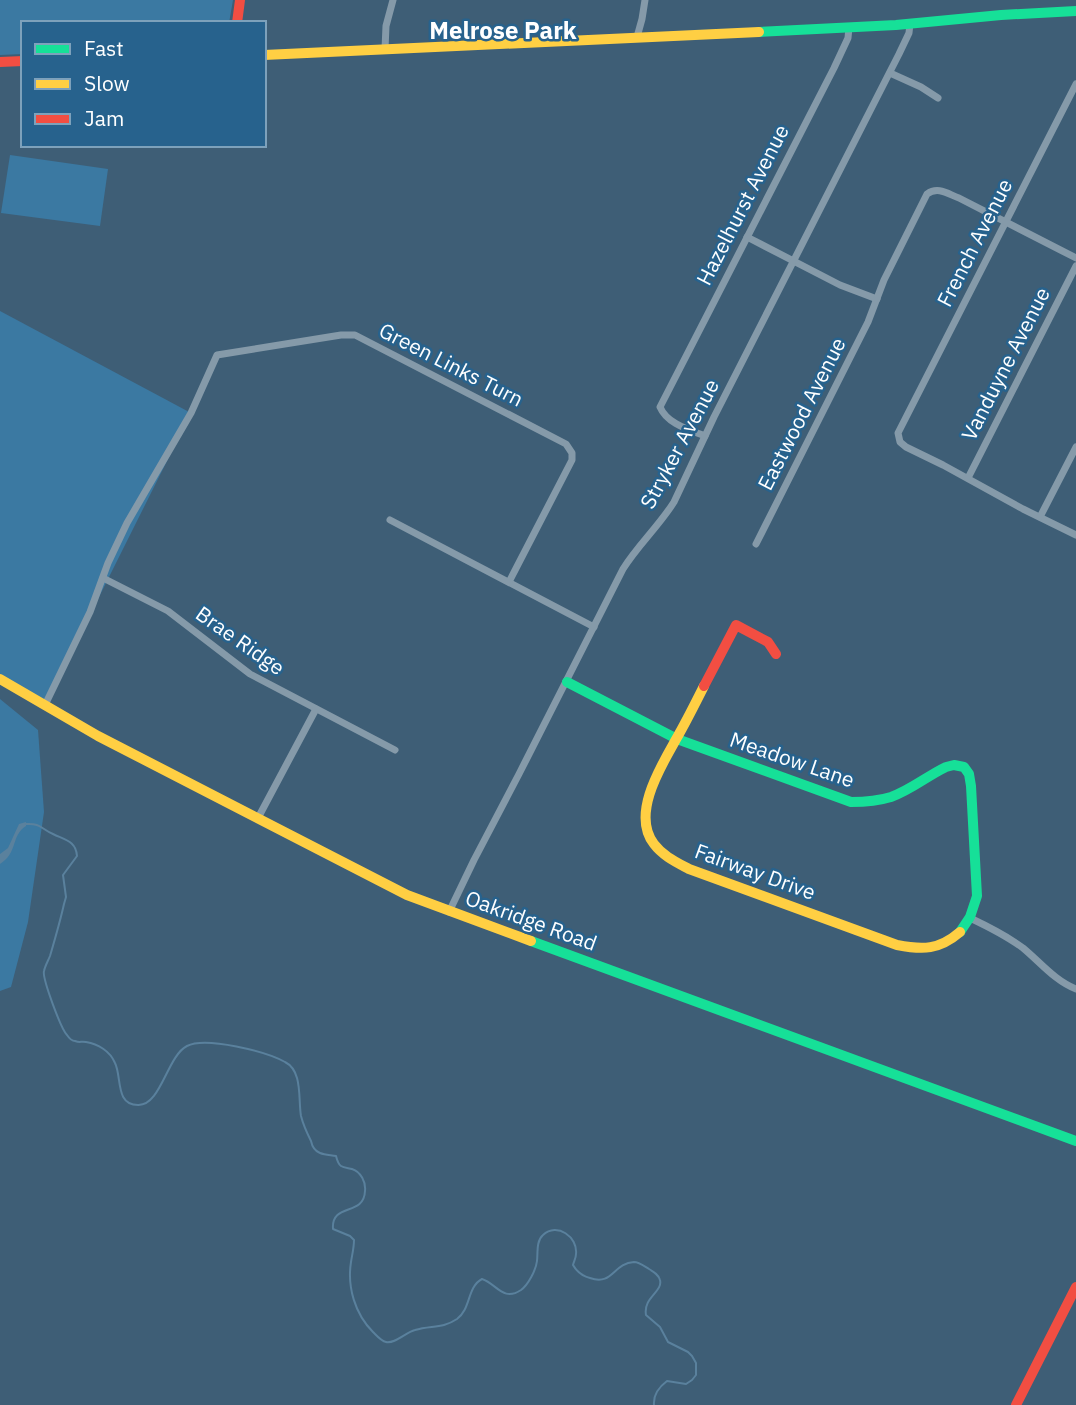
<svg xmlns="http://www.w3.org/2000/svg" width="1076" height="1405" viewBox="0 0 1076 1405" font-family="'IBM Plex Sans',sans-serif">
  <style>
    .green { fill: #3b79a2 }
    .water { fill: #5a819d }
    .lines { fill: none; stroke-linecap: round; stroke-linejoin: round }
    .stream { stroke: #5a819d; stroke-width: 2 }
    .street { stroke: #859aa9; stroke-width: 7 }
    .fast { stroke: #16e098; stroke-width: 10 }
    .slow { stroke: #ffcf43; stroke-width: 10 }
    .jam { stroke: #f24e42; stroke-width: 10 }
    .labels { text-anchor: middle; stroke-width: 5; stroke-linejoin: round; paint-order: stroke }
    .street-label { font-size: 21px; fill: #fff; stroke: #27628d }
    .quarter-label { font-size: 24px; font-weight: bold; fill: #fff; stroke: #27628d }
  </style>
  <rect width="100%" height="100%" fill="#3e5e76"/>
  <g class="green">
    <path d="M0,0H233L229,23H23V54L0,55Z"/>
    <path d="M10,155L108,169L100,226L1,213Z"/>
    <path d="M0,311L191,413L45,705L0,680Z"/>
    <path d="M0,699L38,730L44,812L28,922L11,987L0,991Z"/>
  </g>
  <path class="water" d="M26,822V826C11,835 18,853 0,864V854L8,848L19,824Z"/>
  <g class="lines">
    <path class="stream" d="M26,824C41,823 41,829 53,834C65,840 76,841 77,856L63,875L66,897L64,904C60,922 55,939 50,956C48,961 45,966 44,971C42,978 61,1029 67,1035C69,1038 72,1041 75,1041C81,1043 80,1041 86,1042C98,1044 110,1051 115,1063C122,1077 115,1105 138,1105C161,1106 167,1056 187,1046C206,1036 267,1052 285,1062C303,1071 298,1099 301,1116C303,1124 307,1133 311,1141C312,1146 315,1151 320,1153C325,1155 331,1155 336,1156C337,1160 338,1164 341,1166C344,1168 349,1168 352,1169C361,1172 366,1182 365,1191C364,1217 331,1202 333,1229L350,1236L354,1240C354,1248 352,1255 351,1262C347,1287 355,1314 373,1332C377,1336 381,1341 386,1342C395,1344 406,1332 415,1330C431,1325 442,1329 457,1319C471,1309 467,1287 482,1279C497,1284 503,1302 521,1290C528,1285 536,1270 537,1261C538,1253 536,1241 543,1235C557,1222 578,1237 576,1254C576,1258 574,1261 573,1265C577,1272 582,1276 590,1278C613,1286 613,1263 634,1262C639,1262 644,1266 649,1269C654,1272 659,1275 660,1280C663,1292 643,1297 646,1315L660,1327L668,1342L688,1352L692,1356L696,1363V1375L692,1380L686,1384L667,1381C659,1387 653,1394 654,1405"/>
    <g class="street">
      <path d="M637,37L642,19L645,0"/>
      <path d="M385,49L386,26L393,0"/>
      <path d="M890,73L921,87L938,98"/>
      <path d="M1076,84L898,433L900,442L906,447L943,465L1023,509L1076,535"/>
      <path d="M747,237L840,285L877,299"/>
      <path d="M705,436C690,430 667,424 660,407L834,68L848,38L849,27"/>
      <path d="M968,478L1076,266"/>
      <path d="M1040,517L1076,447"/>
      <path d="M390,520L594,627"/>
      <path d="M756,544L868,322L884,280L927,194C938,186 948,194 959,198L1076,258"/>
      <path d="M103,578L168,611L250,674L395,750"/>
      <path d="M45,705L90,612L108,563L127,523L191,413L217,355L341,335H355L566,444L572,453V460L509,582"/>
      <path d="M258,818L316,709"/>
      <path d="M449,912L474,860L519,774L623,569C638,545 659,526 674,502L714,417L899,54L909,33L910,23"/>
      <path d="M970,918C989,927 1007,936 1023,948C1040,962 1055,981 1076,989"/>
    </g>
    <g class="fast">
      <path d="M759,32L896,25L1001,15L1076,11"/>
      <path d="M567,682L677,739L851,802C864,802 878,801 891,797C911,790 927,776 946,767L954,765L964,767L969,774L971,786L977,896L970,917L960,932"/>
      <path d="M531,941L1076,1141"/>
    </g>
    <g class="slow">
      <path d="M264,55L759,32"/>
      <path d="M0,679L98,736L407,895L531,941"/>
      <path d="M704,686C696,702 688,718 679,734C663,763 630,813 654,844C663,856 676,862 689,869L897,945C923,950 939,950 960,932"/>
    </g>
    <g class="jam">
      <path d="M237,23L240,0"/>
      <path d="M0,62L23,61"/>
      <path d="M704,686L736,625L768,642L776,654"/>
      <path d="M1016,1405L1076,1287"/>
    </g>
  </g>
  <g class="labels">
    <g class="street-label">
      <text transform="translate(743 205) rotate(-63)" y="7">Hazelhurst Avenue</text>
      <text transform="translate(975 243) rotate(-63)" y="7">French Avenue</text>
      <text transform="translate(1006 364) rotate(-63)" y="7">Vanduyne Avenue</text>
      <text transform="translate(451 365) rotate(27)" y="7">Green Links Turn</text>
      <text transform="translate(802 414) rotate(-63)" y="7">Eastwood Avenue</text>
      <text transform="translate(680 444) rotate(-62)" y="7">Stryker Avenue</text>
      <text transform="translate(240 641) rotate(35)" y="7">Brae Ridge</text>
      <text transform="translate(792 760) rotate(19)" y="7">Meadow Lane</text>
      <text transform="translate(755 872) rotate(20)" y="7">Fairway Drive</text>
      <text transform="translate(531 921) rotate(20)" y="7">Oakridge Road</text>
    </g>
    <g class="quarter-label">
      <text x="503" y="39">Melrose Park</text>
    </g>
  </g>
  <rect x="21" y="21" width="245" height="126" fill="#27628d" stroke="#7da1bb" stroke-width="2"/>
  <rect x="35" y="44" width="35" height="10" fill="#16e098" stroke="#7da1bb" stroke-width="2"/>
  <text x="84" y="56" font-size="21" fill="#ffffff">Fast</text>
  <rect x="35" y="79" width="35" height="10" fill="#ffcf43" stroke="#7da1bb" stroke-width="2"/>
  <text x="84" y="91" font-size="21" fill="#ffffff">Slow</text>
  <rect x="35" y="114" width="35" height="10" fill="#f24e42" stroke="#7da1bb" stroke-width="2"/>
  <text x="84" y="126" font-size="21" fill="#ffffff">Jam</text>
</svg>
